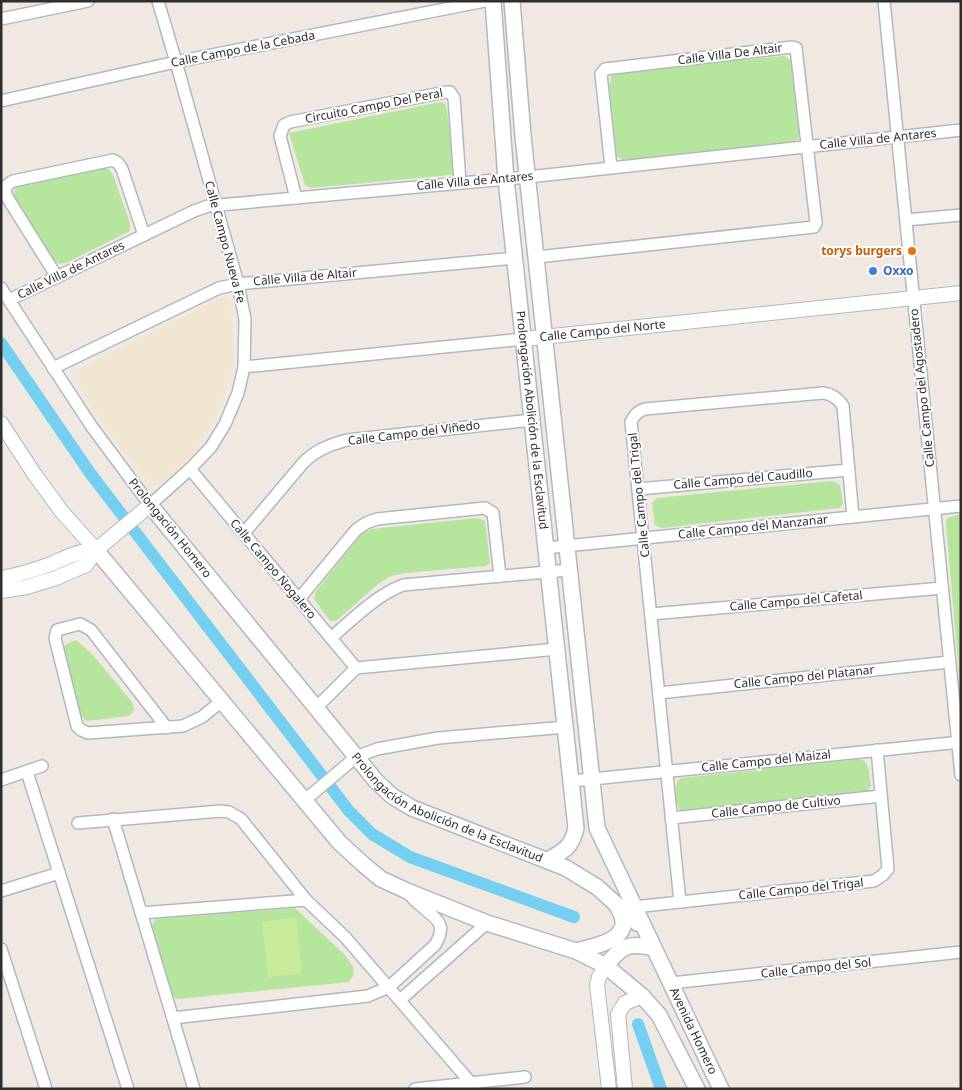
<svg xmlns="http://www.w3.org/2000/svg" width="962" height="1090" viewBox="0 0 962 1090" font-family="'Noto Sans',sans-serif">
  <style>
    .education { fill: #f0e6d1 }
    .green { fill: #b6e59e }
    .pitch { fill: #c9ec9a }
    .lines { fill: none; stroke-linecap: round; stroke-linejoin: round }
    .canal { stroke: #75cff0; stroke-width: 12 }
    .minor-casing { stroke: #b4b7c1; stroke-width: 14 }
    .tertiary-casing { stroke: #b4b7c1; stroke-width: 16 }
    .secondary-casing { stroke: #b4b7c1; stroke-width: 18 }
    .minor { stroke: #fff; stroke-width: 11 }
    .tertiary { stroke: #fff; stroke-width: 14 }
    .secondary { stroke: #fff; stroke-width: 15 }
    .food-dot { fill: #e8710a; stroke: #fff; stroke-width: 2 }
    .shop-dot { fill: #3f7fe0; stroke: #fff; stroke-width: 2 }
    .labels { text-anchor: middle; stroke-width: 4; stroke-linejoin: round; paint-order: stroke }
    .street-label { font-size: 12px; fill: #2e2e2e; stroke: #fff }
    .food-label { font-size: 12px; font-weight: bold; fill: #c56008; stroke: #fff; text-anchor: end }
    .shop-label { font-size: 12px; font-weight: bold; fill: #366cbe; stroke: #fff; text-anchor: start }
  </style>
  <rect width="100%" height="100%" fill="#efe9e1"/>
  <path class="education" d="M226,298L231,309L235,358L229,383L213,423L195,452L163,483L151,486L107,430L80,390L77,379L80,368L219,299Z"/>
  <g class="green">
    <path d="M784,56L791,60L797,73L801,133L797,140L790,143L623,160L617,156L609,86L612,74L621,70Z"/>
    <path d="M441,102L445,104L447,112L455,172L450,175L311,188L305,185L289,133Z"/>
    <path d="M101,168H108L113,175L130,223V231L68,262L60,264L54,261L13,198L16,186Z"/>
    <path d="M832,481L840,485L843,504L840,508L661,528L655,525L652,503L657,498Z"/>
    <path d="M961,514V696L946,524L947,518Z"/>
    <path d="M478,518L485,521L490,563L486,566L405,573L391,576L378,584L336,621H330L314,599L316,591L361,535L371,529Z"/>
    <path d="M76,640L92,654L132,702L134,710L129,716L86,721L81,715L63,652L65,645Z"/>
    <path d="M859,759L865,761L868,767L871,786L865,793L689,810H680C675,801 672,785 681,778Z"/>
    <path d="M295,908L345,955L354,968L353,976L349,982L178,999L171,996L152,926L155,919Z"/>
  </g>
  <path class="pitch" d="M296,917L302,974L268,977L262,922Z"/>
  <g class="lines">
    <g class="canal">
      <path d="M1,343L90,473L349,811L372,834L410,857L574,917"/>
      <path d="M638,1024L661,1089"/>
    </g>
    <g class="minor-casing">
      <g id="minor">
        <path d="M884,1L961,775"/>
        <path d="M1,19L88,1"/>
        <path d="M1,101L176,62L485,1"/>
        <path d="M296,198L280,136L284,125L290,122L446,92H450L454,98L460,182"/>
        <path d="M906,220L961,215"/>
        <path d="M537,257L814,227L816,223L796,48L792,47L605,69L601,74L611,167"/>
        <path d="M57,277L7,197L5,191L7,185L13,181L113,160L118,163L122,169L144,235"/>
        <path d="M1,288L92,427L150,505L190,469L211,447L225,424L238,393L244,367L245,319L238,284L176,62L158,1"/>
        <path d="M9,300L194,211L208,206L528,177L961,130"/>
        <path d="M244,367L524,339"/>
        <path d="M53,368L219,288L238,284L515,258"/>
        <path d="M190,469L356,668"/>
        <path d="M638,489L849,470"/>
        <path d="M244,533L303,463C316,450 329,445 347,440L532,420"/>
        <path d="M546,548L961,506"/>
        <path d="M299,599L356,530L366,523L377,519L485,508L493,513L500,576"/>
        <path d="M651,614L942,588"/>
        <path d="M331,638C353,619 375,596 403,585L569,570"/>
        <path d="M659,693L949,662"/>
        <path d="M316,708L356,668L557,649"/>
        <path d="M167,728L91,630L80,624L57,630L55,638L77,726L81,730L88,733L183,726L202,717L223,700"/>
        <path d="M27,772L128,1089"/>
        <path d="M1,780L42,766"/>
        <path d="M572,781L961,742"/>
        <path d="M305,800L356,757L377,749L438,738L566,727"/>
        <path d="M671,818L881,796"/>
        <path d="M113,819L194,1089"/>
        <path d="M78,823L221,811L229,812L241,819L306,900L345,937L471,1083"/>
        <path d="M1,891L59,873"/>
        <path d="M680,902L631,422C634,415 638,411 645,409L823,393C832,394 838,398 843,406L853,517"/>
        <path d="M634,907L874,881L883,875L888,869L877,750"/>
        <path d="M141,913L306,900"/>
        <path d="M1,949L46,1089"/>
        <path d="M671,983L961,952"/>
        <path d="M400,1000L487,923"/>
        <path d="M173,1018L368,996L389,987L435,945C449,922 434,918 419,904C415,901 411,896 408,893"/>
        <path d="M415,1089L525,1077"/>
      </g>
    </g>
    <g class="tertiary-casing">
      <g id="tertiary">
        <path id="s1" d="M524,339L961,293"/>
        <path d="M1,423L35,475L62,512L96,550"/>
        <path d="M1,578C18,575 35,570 51,564C70,556 75,552 96,550"/>
        <path d="M1,591L27,587L56,578L86,565L96,550L150,505"/>
        <path d="M606,966L599,977L597,985L609,1089"/>
        <path d="M625,1089L618,1014L625,1003L642,996"/>
      </g>
    </g>
    <g class="secondary-casing">
      <g id="secondary">
        <path id="s2" d="M493,1L506,179L576,828C572,847 564,851 548,860"/>
        <path id="s3" d="M512,1L523,136L597,828L721,1089"/>
        <path id="s4" d="M150,505L376,781L392,796L412,808L566,868L597,887L637,923"/>
        <path d="M96,550L339,842L364,865L381,879L407,891L487,923L576,951L606,966L642,996L659,1015L697,1089"/>
        <path d="M576,951C591,947 631,941 622,916C621,912 618,909 617,905"/>
        <path d="M606,966C621,946 628,942 653,948"/>
      </g>
    </g>
    <use href="#minor" class="minor"/>
    <use href="#tertiary" class="tertiary"/>
    <use href="#secondary" class="secondary"/>
  </g>
  <circle class="food-dot" cx="912" cy="251" r="5"/>
  <circle class="shop-dot" cx="873" cy="271" r="5"/>
  <g class="labels">
    <g class="street-label">
      <text transform="translate(243 49) rotate(-11)" y="4">Calle Campo de la Cebada</text>
      <text transform="translate(730 54) rotate(-7)" y="4">Calle Villa De Altair</text>
      <text transform="translate(374 106) rotate(-11)" y="4">Circuito Campo Del Peral</text>
      <text transform="translate(878 139) rotate(-6)" y="4">Calle Villa de Antares</text>
      <text transform="translate(475 181) rotate(-5)" y="4">Calle Villa de Antares</text>
      <text transform="translate(225 242) rotate(75)" y="4">Calle Campo Nueva Fe</text>
      <text transform="translate(71 270) rotate(-26)" y="4">Calle Villa de Antares</text>
      <text transform="translate(305 277) rotate(-5)" y="4">Calle Villa de Altair</text>
      <text dy="4" stroke="none"><textPath href="#s1" startOffset="79">Calle Campo del Norte</textPath></text>
      <text transform="translate(922 388) rotate(-96)" y="4">Calle Campo del Agostadero</text>
      <text dy="4" stroke="none"><textPath href="#s2" startOffset="421">Prolongación Abolición de la Esclavitud</textPath></text>
      <text transform="translate(414 433) rotate(-7)" y="4">Calle Campo del Viñedo</text>
      <text transform="translate(743 479) rotate(-5)" y="4">Calle Campo del Caudillo</text>
      <text transform="translate(639 495) rotate(-96)" y="4">Calle Campo del Trigal</text>
      <text transform="translate(753 527) rotate(-6)" y="4">Calle Campo del Manzanar</text>
      <text transform="translate(170 528) rotate(51)" y="4">Prolongación Homero</text>
      <text transform="translate(273 569) rotate(50)" y="4">Calle Campo Nogalero</text>
      <text transform="translate(796 601) rotate(-5)" y="4">Calle Campo del Cafetal</text>
      <text transform="translate(804 677) rotate(-6)" y="4">Calle Campo del Platanar</text>
      <text transform="translate(766 761) rotate(-6)" y="4">Calle Campo del Maizal</text>
      <text transform="translate(776 807) rotate(-6)" y="4">Calle Campo de Cultivo</text>
      <text dy="4" stroke="none"><textPath href="#s4" startOffset="432">Prolongación Abolición de la Esclavitud</textPath></text>
      <text transform="translate(801 889) rotate(-6)" y="4">Calle Campo del Trigal</text>
      <text transform="translate(816 968) rotate(-6)" y="4">Calle Campo del Sol</text>
      <text dy="4" stroke="none"><textPath href="#s3" startOffset="1056">Avenida Homero</textPath></text>
    </g>
    <g class="food-label">
      <text x="902" y="255">torys burgers</text>
    </g>
    <g class="shop-label">
      <text x="883" y="275">Oxxo</text>
    </g>
  </g>
  <rect width="962" height="1090" fill="none" stroke="#2e2e2e" stroke-width="5"/>
</svg>
